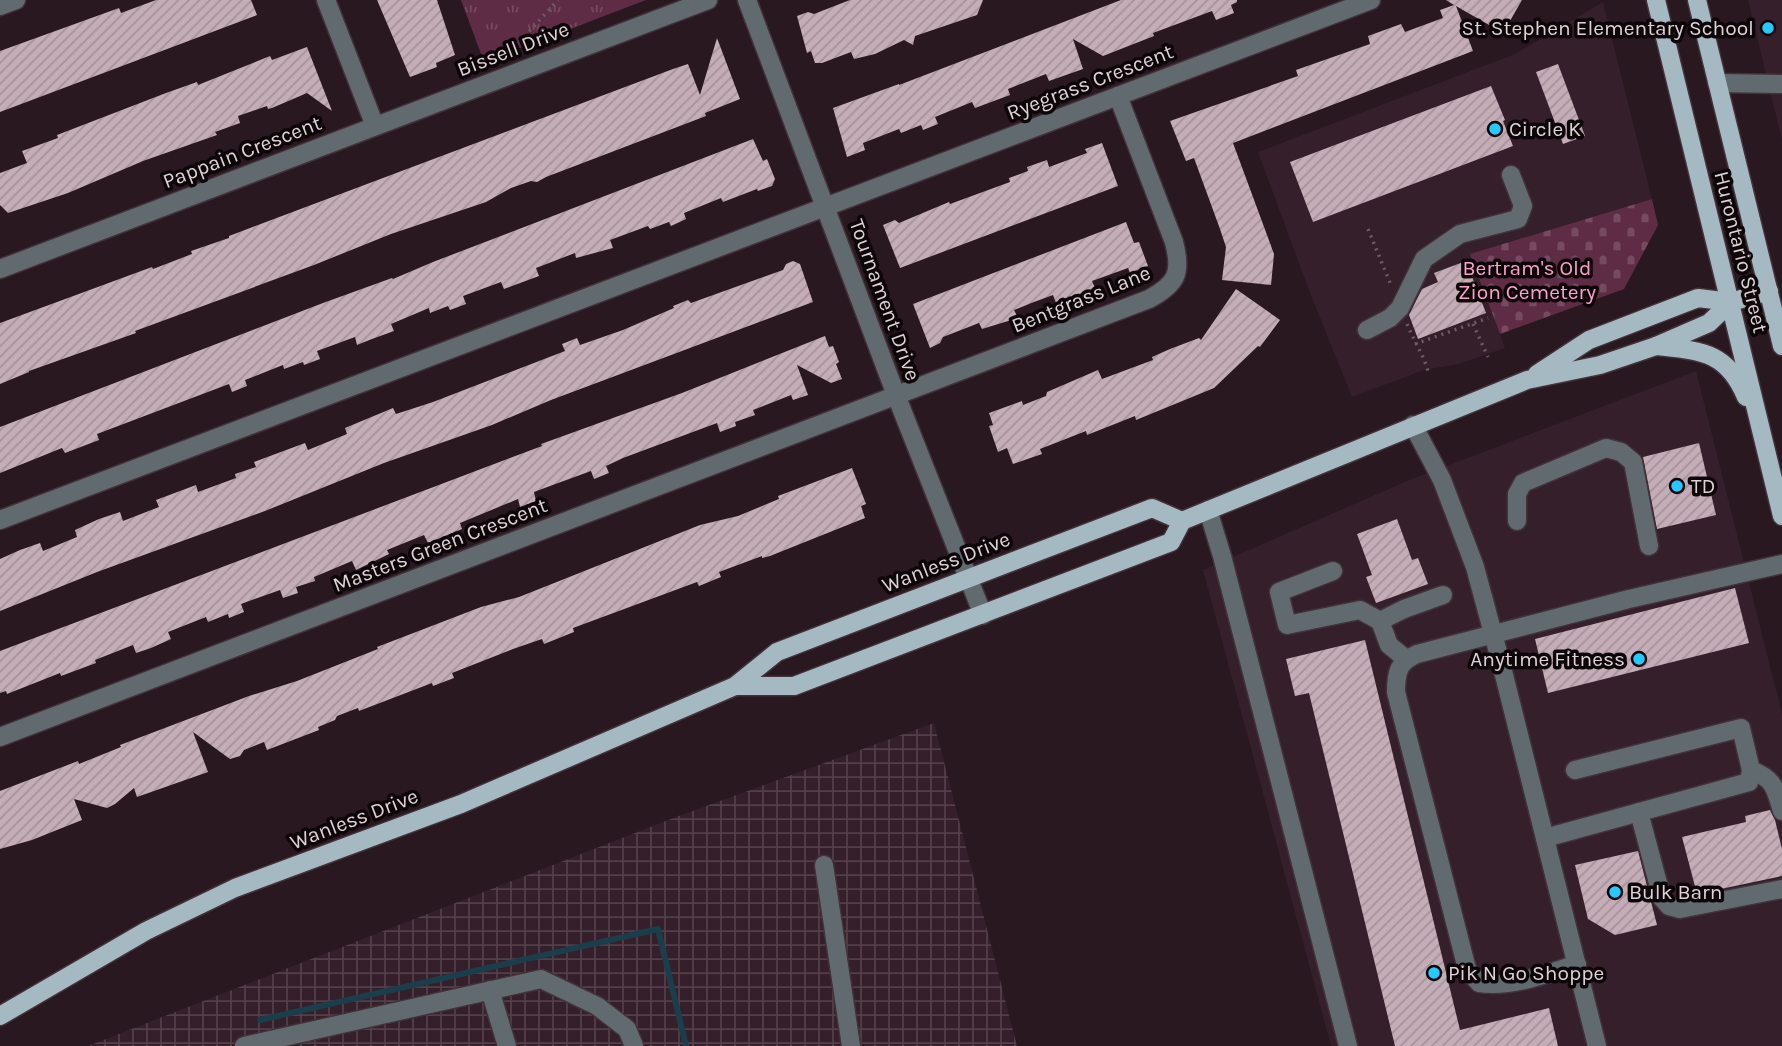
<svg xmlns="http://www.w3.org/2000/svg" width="1782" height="1046" viewBox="0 0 1782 1046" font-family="Karla,sans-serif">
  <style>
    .built { fill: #351f2a }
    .industrial { fill: url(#industrial-grid) }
    .cemetery { fill: url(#cemetery-stones) }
    .park { fill: url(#park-tufts) }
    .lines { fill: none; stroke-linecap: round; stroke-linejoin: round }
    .stream { stroke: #1a3e4c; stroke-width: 6 }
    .building { fill: url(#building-hatch) }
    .minor-casing { stroke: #42323a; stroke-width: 21 }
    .major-casing { stroke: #42323a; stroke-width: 21 }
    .path { stroke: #6b5b62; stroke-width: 3.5; stroke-dasharray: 2 5; stroke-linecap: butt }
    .minor { stroke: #616b6f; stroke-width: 18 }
    .major { stroke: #a5b9c3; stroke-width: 18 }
    .poi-dot { fill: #26c9fe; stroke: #0d0609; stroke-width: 2.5 }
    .labels { text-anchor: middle; stroke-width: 7; stroke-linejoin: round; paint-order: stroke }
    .poi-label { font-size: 21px; fill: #ded2d7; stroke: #0d0609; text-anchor: start }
    .street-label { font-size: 21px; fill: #ded2d7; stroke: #0d0609 }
    .park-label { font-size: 21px; fill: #fda1cc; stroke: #0d0609 }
  </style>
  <defs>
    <pattern id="industrial-grid" width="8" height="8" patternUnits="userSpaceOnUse" patternTransform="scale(1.75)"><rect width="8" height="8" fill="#351f2a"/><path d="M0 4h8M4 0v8" fill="none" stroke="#523f48"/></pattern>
    <pattern id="cemetery-stones" width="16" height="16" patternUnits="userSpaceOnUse" patternTransform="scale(1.75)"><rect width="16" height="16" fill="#5f2c46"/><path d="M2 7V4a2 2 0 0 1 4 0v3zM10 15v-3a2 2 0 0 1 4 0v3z" fill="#764a60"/></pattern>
    <pattern id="park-tufts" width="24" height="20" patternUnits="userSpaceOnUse" patternTransform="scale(1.75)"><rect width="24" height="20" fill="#5f2c46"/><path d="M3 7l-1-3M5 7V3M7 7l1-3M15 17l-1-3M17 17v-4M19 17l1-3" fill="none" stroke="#764a60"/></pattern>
    <pattern id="building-hatch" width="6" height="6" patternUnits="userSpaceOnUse" patternTransform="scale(1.75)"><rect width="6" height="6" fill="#c5adb7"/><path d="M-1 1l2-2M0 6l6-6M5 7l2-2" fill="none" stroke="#a49299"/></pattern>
  </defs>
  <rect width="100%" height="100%" fill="#291820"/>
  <g class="built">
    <path d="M1748,0H1782V140L1763,62Z"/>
    <path d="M1603,2L1652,199L1471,254L1505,348L1459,364L1424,370L1352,397L1310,293L1258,152L1515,54Z"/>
    <path d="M1696,371L1782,714V1046H1331L1203,570L1407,481Z"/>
  </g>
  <path class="industrial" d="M934,723L1017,1046H88L676,817Z"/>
  <path class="cemetery" d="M1652,199L1658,225L1624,289L1500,334L1470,254Z"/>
  <path class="park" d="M461,0H646L484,62Z"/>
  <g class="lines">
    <path class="stream" d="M260,1020L658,929L686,1046"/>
  </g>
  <g class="building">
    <path d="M156,0H251L257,15L0,112V51L119,8L121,13Z"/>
    <path d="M377,0H437L455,55L436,63L437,67L410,77Z"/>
    <path d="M850,0H983L977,15L915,36L913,45L904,40L875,54L854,59L851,52L822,63H815L811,51L807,53L797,16L808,12L814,14Z"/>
    <path d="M1121,0H1237V2L1231,5L1234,13L1216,20L1212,11L1153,33L1154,36L1103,56L1073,39L1083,69L1049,81L1046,74L1008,89L1010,95L975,108L972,102L935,117L938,124L923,130L921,125L901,133L899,129L863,143L865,150L847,157L833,108L899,84V85Z"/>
    <path d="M1446,0H1522L1503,33L1456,6L1473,51L1233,143L1274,254L1271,285L1222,280L1226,247L1220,229L1194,158L1186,161L1170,121L1298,76L1296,70L1370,44L1368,36L1401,24L1405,32L1443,18L1440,10L1454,5Z"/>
    <path d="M717,38L740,99L705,113L706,116L546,177L537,182L531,181L511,188L486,202L391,234L314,265L135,331L136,333L29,371V372L0,384V323L152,267L153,269L192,254L191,251L229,238V236L673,69L688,64L700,95Z"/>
    <path d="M307,47L332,111L307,93L272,108L268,109L267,106L238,116L240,123L215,132L217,135L143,161L68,193L8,213L0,205V173L27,163L22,151L58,138L57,135L166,93L197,82L198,85L270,56L272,60Z"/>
    <path d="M1558,64L1585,136L1563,144L1536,72Z"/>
    <path d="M1491,86L1505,120L1503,121L1513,146L1313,222L1290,162Z"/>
    <path d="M753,139L763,161L767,159L775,179L772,186L758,191L757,189L723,202L721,198L684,213L686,219L671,226L669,222L650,229L648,226L610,240L613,248L576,258L575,253L536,268L539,276L504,289L501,282L463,296L466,304L450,310L448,306L430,313L429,308L391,324L394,331L372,339L357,345L355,337L317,351L320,359L304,365L303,362L284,369L283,365L245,380L247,386L232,392L229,384L97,434L99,440L65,453L62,448L0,473V427L323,303L392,278L393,279L433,262Z"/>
    <path d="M1102,143L1118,186L900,268L883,225L895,220L899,223L949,202L950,204L1010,182L1009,178L1028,171L1027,167L1047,160L1049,167L1087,153L1085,149Z"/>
    <path d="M1126,222L1134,243L1139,242L1148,266L1130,273L1128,268L1092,281L1095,288L1056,303L1053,295L1034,302L1014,310L1018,318L982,329L979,323L943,337L940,343L930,348L913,304Z"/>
    <path d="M793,261L800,264L813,302L551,400L492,425L384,463L265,511L97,572L0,611V559L20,550L40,543L43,551L77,537L75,530L99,519L120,512L123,521L159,507L156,500L196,485L198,492L236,478L235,474L256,467L254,462L305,443L308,450L347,434L345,428L393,408L396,414L433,402L565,351L562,344L577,338L580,345L623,330L674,308L673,306L688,300L691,303L783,270L786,264Z"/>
    <path d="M1466,261L1486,313L1418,339L1409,315L1422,289L1438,282L1434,273Z"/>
    <path d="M1236,289L1280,320L1260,347L1258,346L1214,388L1136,420L1135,416L1087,435L1086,431L1040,449L1042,454L1013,464L1007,448L998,452L989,426L993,425L989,413L1022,401L1023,405L1046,396L1047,392L1098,370L1102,379L1153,360L1152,357L1170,349L1199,338L1201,340Z"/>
    <path d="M825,336L829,347L833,346L839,362L836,364L842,379L831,383L797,365L808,395L793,400L791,395L753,410L755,415L735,422L736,426L720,432L717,423L623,458L606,466L609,473L594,479L591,471L550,486L534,492L536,501L520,507L518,499L460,523L462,529L428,543L424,535L387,550L389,554L356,570L352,561L314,577L315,581L296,587L298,593L283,598L280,590L241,604L244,612L229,618L228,614L208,622L206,617L168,632L171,639L151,648L136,653L133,645L95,660L96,663L61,676L60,673L7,694L6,691L0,693V651L542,446L541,444L682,393Z"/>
    <path d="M1699,443L1716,515L1657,529L1643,457Z"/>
    <path d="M852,468L866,504L861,506L865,518L770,556L762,558V556L719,572L721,577L699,586L697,582L573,628L574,632L544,644L542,639L513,649L452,673L454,678L433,686L432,683L359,711L358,708L337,716L335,720L318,727L319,730L267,750L264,742L244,750L240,756L230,759L193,732L208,772L137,797L134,788L115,804L107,808L74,799L82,820L32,840L0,849V791L78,761L79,764L121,747L120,745L249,696L297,681L378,649L377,647L481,607L519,597L700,525L738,516L779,499L778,496Z"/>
    <path d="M1397,519L1412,560L1418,558L1428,584L1376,603L1366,577L1372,575L1357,534Z"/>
    <path d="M1735,588L1749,643L1548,693L1535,639Z"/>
    <path d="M1365,640L1460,1030L1549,1008L1558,1046H1395L1309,693L1295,696L1286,659Z"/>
    <path d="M1770,810L1775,820L1782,849V876L1697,894L1682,837L1746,822L1745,816Z"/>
    <path d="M1638,851L1657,925L1615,935L1588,919L1575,865Z"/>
  </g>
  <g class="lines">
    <g class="minor-casing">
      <g id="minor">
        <path d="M326,0L375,126"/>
        <path d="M747,0L896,395L983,615"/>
        <path d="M0,6L16,0"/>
        <path d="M1717,83L1782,84"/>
        <path d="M0,269L708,0"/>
        <path d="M1367,330L1390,318L1400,308L1424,259L1460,234L1518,219L1523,206L1511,175"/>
        <path d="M1413,425L1442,480L1475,567L1502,667L1597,1046"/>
        <path d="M1208,510L1222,556L1348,1046"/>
        <path d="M0,520L1371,0"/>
        <path d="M1517,521V494L1523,483L1606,448L1621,452L1633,462L1649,546"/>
        <path d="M1333,571L1279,592L1287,625L1360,610L1380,621L1389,645L1406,659"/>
        <path d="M1380,621L1404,609L1443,595"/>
        <path d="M0,737L1149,299C1177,284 1182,273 1174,242L1118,96"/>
        <path d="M1751,770C1775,779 1775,789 1782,811"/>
        <path d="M1639,812L1662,898L1669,906L1680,909L1782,889"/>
        <path d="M1545,838L1749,782L1751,770L1741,728L1575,770"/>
        <path d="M824,865L851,1046"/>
        <path d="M1577,964C1547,974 1510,988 1479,983L1467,969L1396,692C1396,673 1398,662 1417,654L1629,599L1782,564"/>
        <path d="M490,990L507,1046"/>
        <path d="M244,1046L541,979L597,1006L627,1029L634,1046"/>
      </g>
    </g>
    <g class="major-casing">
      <g id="major">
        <path d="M1656,0L1782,516"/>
        <path d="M1697,0L1782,346"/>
        <path d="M1656,346C1701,351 1727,351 1746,397"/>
        <path d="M1537,374L1589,340L1698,298L1731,302L1769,291"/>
        <path d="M735,686H794L1171,542L1182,521L1527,380L1600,365L1656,346L1709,323L1731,302"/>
        <path d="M0,1016L146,931L235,888L461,804L735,686L777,652L1152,508L1182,521"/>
      </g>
    </g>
    <g class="path">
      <path d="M512,53L513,49L558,0"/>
      <path d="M1368,229L1391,285"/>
      <path d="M1407,324C1414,341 1423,354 1428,371"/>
      <path d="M1473,324L1488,357"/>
      <path d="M1415,344L1488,318"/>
    </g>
    <use href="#minor" class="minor"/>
    <use href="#major" class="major"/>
  </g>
  <g class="poi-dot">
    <circle cx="1768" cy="28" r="7"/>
    <circle cx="1495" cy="129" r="7"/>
    <circle cx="1677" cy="486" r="7"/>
    <circle cx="1639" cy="659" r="7"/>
    <circle cx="1615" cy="892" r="7"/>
    <circle cx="1434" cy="973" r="7"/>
  </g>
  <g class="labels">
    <g class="poi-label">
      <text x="1754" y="35" text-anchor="end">St. Stephen Elementary School</text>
      <text x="1509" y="136">Circle K</text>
      <text x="1691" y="493">TD</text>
      <text x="1625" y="666" text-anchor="end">Anytime Fitness</text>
      <text x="1629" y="899">Bulk Barn</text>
      <text x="1448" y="980">Pik N Go Shoppe</text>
    </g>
    <g class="street-label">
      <text transform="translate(513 49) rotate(-21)" y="7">Bissell Drive</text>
      <text transform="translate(1090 82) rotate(-21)" y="7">Ryegrass Crescent</text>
      <text transform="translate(242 152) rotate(-21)" y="7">Pappain Crescent</text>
      <text transform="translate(1741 252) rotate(76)" y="7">Hurontario Street</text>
      <text transform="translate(1081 299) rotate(-22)" y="7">Bentgrass Lane</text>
      <text transform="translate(885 300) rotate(70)" y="7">Tournament Drive</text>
      <text transform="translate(440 545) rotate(-21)" y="7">Masters Green Crescent</text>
      <text transform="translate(946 562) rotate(-21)" y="7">Wanless Drive</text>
      <text transform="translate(354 819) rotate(-21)" y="7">Wanless Drive</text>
    </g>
    <g class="park-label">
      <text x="1527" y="275">Bertram's Old<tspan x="1527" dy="24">Zion Cemetery</tspan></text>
    </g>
  </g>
</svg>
